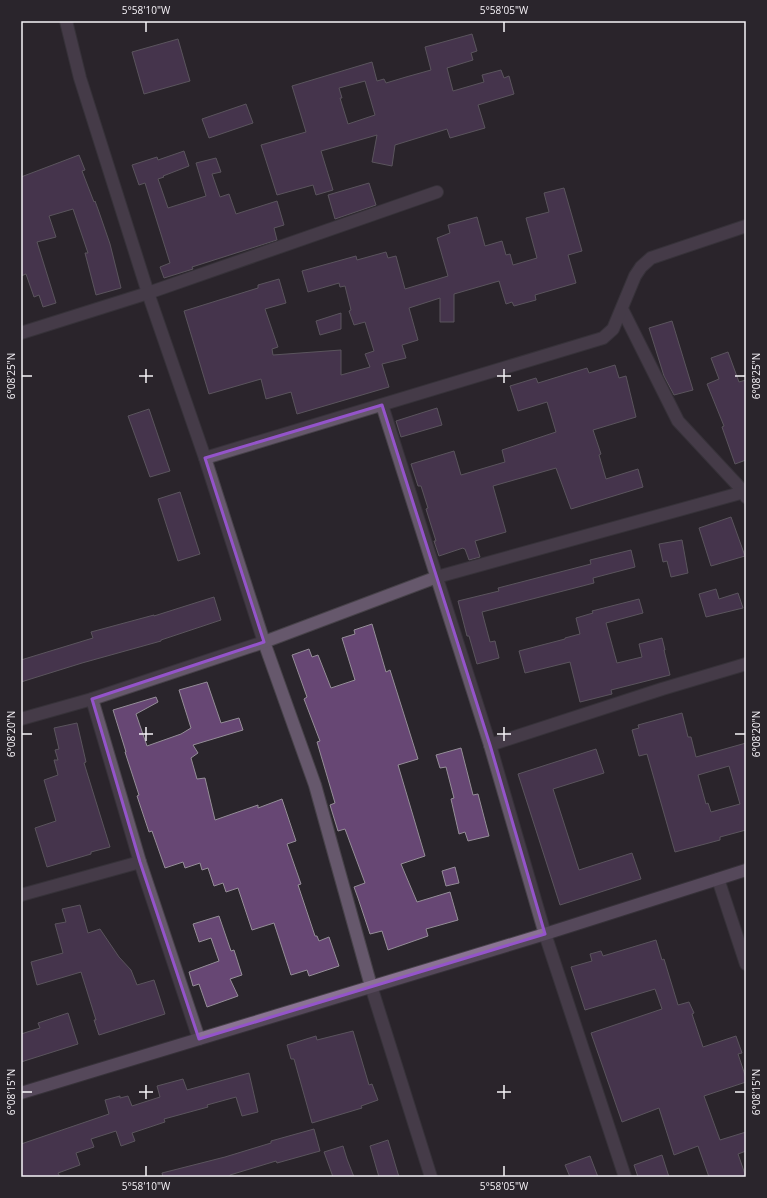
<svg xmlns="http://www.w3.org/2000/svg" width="767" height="1198" viewBox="0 0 767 1198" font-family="'Open Sans',sans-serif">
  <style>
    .building { fill: #674774; stroke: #958e98; fill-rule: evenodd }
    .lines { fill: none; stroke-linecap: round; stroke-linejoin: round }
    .street-casing { stroke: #474249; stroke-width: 14 }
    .secondary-casing { stroke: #474249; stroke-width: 14 }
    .street { stroke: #66586c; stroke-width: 12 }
    .secondary { stroke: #8a7393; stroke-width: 12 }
    .marked { fill: none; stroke: #9454ca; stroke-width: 3; stroke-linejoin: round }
    .ticks { fill: none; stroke: #f6f3f8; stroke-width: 1.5 }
    .neatline { fill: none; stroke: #f6f3f8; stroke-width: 1.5 }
    .ticks-label { font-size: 10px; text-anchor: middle; fill: #f6f3f8 }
  </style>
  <rect width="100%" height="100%" fill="#2a252c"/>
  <g class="building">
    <path d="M472,34L477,51L471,53L473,60L447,68L453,91L484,82L482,75L501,70L504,78L509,76L514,94L478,105L485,128L450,138L447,129L395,145L392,166L372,162L377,135L321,151L333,190L316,195L313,185L277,195L261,145L306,132L292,86L372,62L377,81L384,79L386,83L406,77L431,70L425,47ZM365,81L375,115L348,124L340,98H342L339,88Z"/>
    <path d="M178,39L190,81L144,94L132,52Z"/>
    <path d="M246,104L253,123L209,138L202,119Z"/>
    <path d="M184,151L189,166L163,176L164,177L158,179L168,208L206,196L196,163L216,158L221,172L212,174L220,197L229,194L236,214L277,201L284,225L274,228L277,240L192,267L193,269L164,278L160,267L170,263L145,183L139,185L132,165L157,157L158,160Z"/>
    <path d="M79,155L85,170L82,171L94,202L95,201L99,212L110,244L121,288L96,295L85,253H88L73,209L49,216L56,237L37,242L56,303L43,307L39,295L34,297L26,274L21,276V177Z"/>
    <path d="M369,183L376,205L335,219L328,195Z"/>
    <path d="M564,188L582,251L568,255L576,283L535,295L536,300L514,306L512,302L506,304L499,281L454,294V322H440V298L409,308L418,340L402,345L406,358L382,364L389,387L297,414L291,392L266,399L261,379L209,394L184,311L258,288V285L279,279L286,303L265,309L278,347L272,349L273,355L341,350V375L370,367L365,354L374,351L365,322L354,325L349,311L351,310L345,286L340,287L339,283L308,292L302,271L356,256L357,260L386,252L388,258L396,256L405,289L448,276L437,238L450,233L448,225L477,217L485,246L502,241L506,255L510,254L513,265L537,258L526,218L549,212L544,193Z"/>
    <path d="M341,313V329L320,335L316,321Z"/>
    <path d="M672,321L693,390L674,395L664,376L649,328Z"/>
    <path d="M728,352L739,382L746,380V460L735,464L722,427L724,426L707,384L719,379L711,358Z"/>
    <path d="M615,365L619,378L626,376L636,417L593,430L601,454L599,455L606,479L638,469L643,487L571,509L556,468L493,486L506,532L475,541L480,557L469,560L465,549H464L463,548L439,556L434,541H436L426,509L428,508L421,486H418L411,464L454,451L461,475L505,462L502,450L556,432L547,402L518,411L510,386L536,378L538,383L587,368L589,373Z"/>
    <path d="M437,408L442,425L401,437L396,421Z"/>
    <path d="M149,409L170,471L150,477L128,416Z"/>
    <path d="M180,492L200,554L178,561L158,499Z"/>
    <path d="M731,517L745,556L711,566L699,528Z"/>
    <path d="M682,540L688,573L671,577L667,561L663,562L659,544Z"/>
    <path d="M631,550L635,567L593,578L594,583L482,612L490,642L495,641L499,658L477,664L469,636H467L458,601L499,591L498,588L591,564L590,560Z"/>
    <path d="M716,589L719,599L738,593L743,608L706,617L699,594Z"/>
    <path d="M214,597L221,620L161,640V641L82,663L21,682V660L93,638L91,632L154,615V616Z"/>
    <path d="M639,599L643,613L606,623L617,663L642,657L639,644L662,638L665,650H664L670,675L611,690L612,694L580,702L570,662L525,673L519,651L565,639V638L580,634L576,618L593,613L592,611Z"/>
    <path d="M372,624L386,672L390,670L418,759L398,765L425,856L401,864L417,902L450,892L458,920L426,929L428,936L388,950L382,931L370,934L358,898L354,887L365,883L345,829L338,831L330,805L335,803L317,742L320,741L304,699L307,697L292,655L309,649L312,657L318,655L331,688L355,680L342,638L355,634L354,630Z"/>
    <path d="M207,682L221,723L239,718L243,730L193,745L198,753L191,758L197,779L205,778L215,820L258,805V808L282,799L296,841L287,844L301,884L298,885L315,936H317L319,941L329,937L339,966L309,976L307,970L291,975L274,923L252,930L238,888L226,892L223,883L214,886L208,868L202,870L200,863L185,868L183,862L165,868L152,831L149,832L137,796L139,795L125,752H126L113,710L156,697L158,702L136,714L147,746L181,734L191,728L179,690Z"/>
    <path d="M682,713L688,737H691L696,757L746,743V830L720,837V840L675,852L647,754L639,756L632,730L639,728L638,725ZM729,766L740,804L711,812L708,803L706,804L698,775Z"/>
    <path d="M77,723L86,762L84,763L110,847L91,852V854L47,867L35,828L56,821L44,780L58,775L54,760H58L55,750L59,749L54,728Z"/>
    <path d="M461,748L473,795L478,794L489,836L468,841L465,832L459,834L451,799L454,798L446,767L440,768L436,755Z"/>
    <path d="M596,749L604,773L553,789L579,870L632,853L641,879L560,905L518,774Z"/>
    <path d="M455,867L459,883L446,886L442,871Z"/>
    <path d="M80,905L88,933L100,929L119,957L131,970L137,985L154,980L165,1014L99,1035L94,1020H96L81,972L37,985L31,962L63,953L55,924L66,922L62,909Z"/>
    <path d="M219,916L231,951L234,950L242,975L230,979L238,996L207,1007L199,984L193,986L189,972L219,961L211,938L199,942L193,924Z"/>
    <path d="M656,940L662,960L664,959L678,1005L689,1002L694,1013L692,1014L703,1047L736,1036L742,1053L738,1054L746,1078V1082L704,1096L720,1140L746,1132V1151L738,1154L746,1177H709L698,1146L674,1155L659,1108L622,1122L591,1033L662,1009L655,989L585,1010L571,967L592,961L590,954L601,951L603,956Z"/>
    <path d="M68,1013L78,1044L21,1062V1034L40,1028L38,1023Z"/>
    <path d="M353,1031L369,1085L372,1084L378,1100L361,1106L362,1108L312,1123L294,1059H291L287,1045L316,1036L317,1040Z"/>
    <path d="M249,1073L258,1112L242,1116L236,1097L207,1105L208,1107L164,1119L165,1122L132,1133L135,1141L121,1146L116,1131L91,1139L94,1147L76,1153L80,1165L58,1173L60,1177H21V1144L109,1114L105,1100L120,1096V1098L128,1096L132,1106L160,1097L157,1086L183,1079L187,1090Z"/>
    <path d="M314,1129L320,1151L277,1163L276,1161L230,1175V1177H163L162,1173L225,1157L271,1143V1141Z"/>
    <path d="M388,1140L399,1177H379L370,1146Z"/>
    <path d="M343,1146L347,1159L354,1177H333L324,1152Z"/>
    <path d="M662,1155L669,1177H638L634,1165Z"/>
    <path d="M590,1156L598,1177H570L565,1165Z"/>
  </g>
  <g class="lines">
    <g class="street-casing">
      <g id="street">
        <path d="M66,21L80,78L148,293L205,458L264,642L315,785L371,986L431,1177"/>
        <path d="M622,309L678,421L744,492L746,497"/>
        <path d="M21,333L148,293L437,192"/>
        <path d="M382,405L490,745L545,934L625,1177"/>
        <path d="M205,458L603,338L613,329L635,276L641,267L651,258L746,226"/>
        <path d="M92,699L140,862L199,1039"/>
        <path d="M21,719L92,699L264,642L437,577L744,492"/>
        <path d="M490,745L662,689L746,664"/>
        <path d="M718,879L746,964"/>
        <path d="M21,895L140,862"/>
      </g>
    </g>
    <g class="secondary-casing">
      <path id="secondary" d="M21,1093L545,934L746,870"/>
    </g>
    <use href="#street" class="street"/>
    <use href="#secondary" class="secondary"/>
  </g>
  <path d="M0 0H767V1198H0ZM382,405L490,745L545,934L199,1039L140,862L92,699L264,642L205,458Z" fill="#2a252c" fill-opacity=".55" fill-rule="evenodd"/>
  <path class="marked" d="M382,405L490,745L545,934L199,1039L140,862L92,699L264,642L205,458Z"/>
  <path class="ticks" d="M146,22V32M504,22V32M146,369V383M504,369V383M22,376H32M139,376H153M497,376H511M735,376H745M146,727V741M504,727V741M22,734H32M139,734H153M497,734H511M735,734H745M146,1085V1099M504,1085V1099M22,1092H32M139,1092H153M497,1092H511M735,1092H745M146,1166V1176M504,1166V1176"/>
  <rect width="767" height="1198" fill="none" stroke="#2a252c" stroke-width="44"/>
  <rect x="22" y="22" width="723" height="1154" class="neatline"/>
  <g class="ticks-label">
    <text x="146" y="14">5°58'10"W</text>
    <text x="504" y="14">5°58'05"W</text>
    <text transform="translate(11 376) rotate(-90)" y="4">6°08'25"N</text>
    <text transform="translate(756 376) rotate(-90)" y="4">6°08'25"N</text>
    <text transform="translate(11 734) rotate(-90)" y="4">6°08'20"N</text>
    <text transform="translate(756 734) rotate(-90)" y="4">6°08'20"N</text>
    <text transform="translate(11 1092) rotate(-90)" y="4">6°08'15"N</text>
    <text transform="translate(756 1092) rotate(-90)" y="4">6°08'15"N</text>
    <text x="146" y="1190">5°58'10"W</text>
    <text x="504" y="1190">5°58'05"W</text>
  </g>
</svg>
